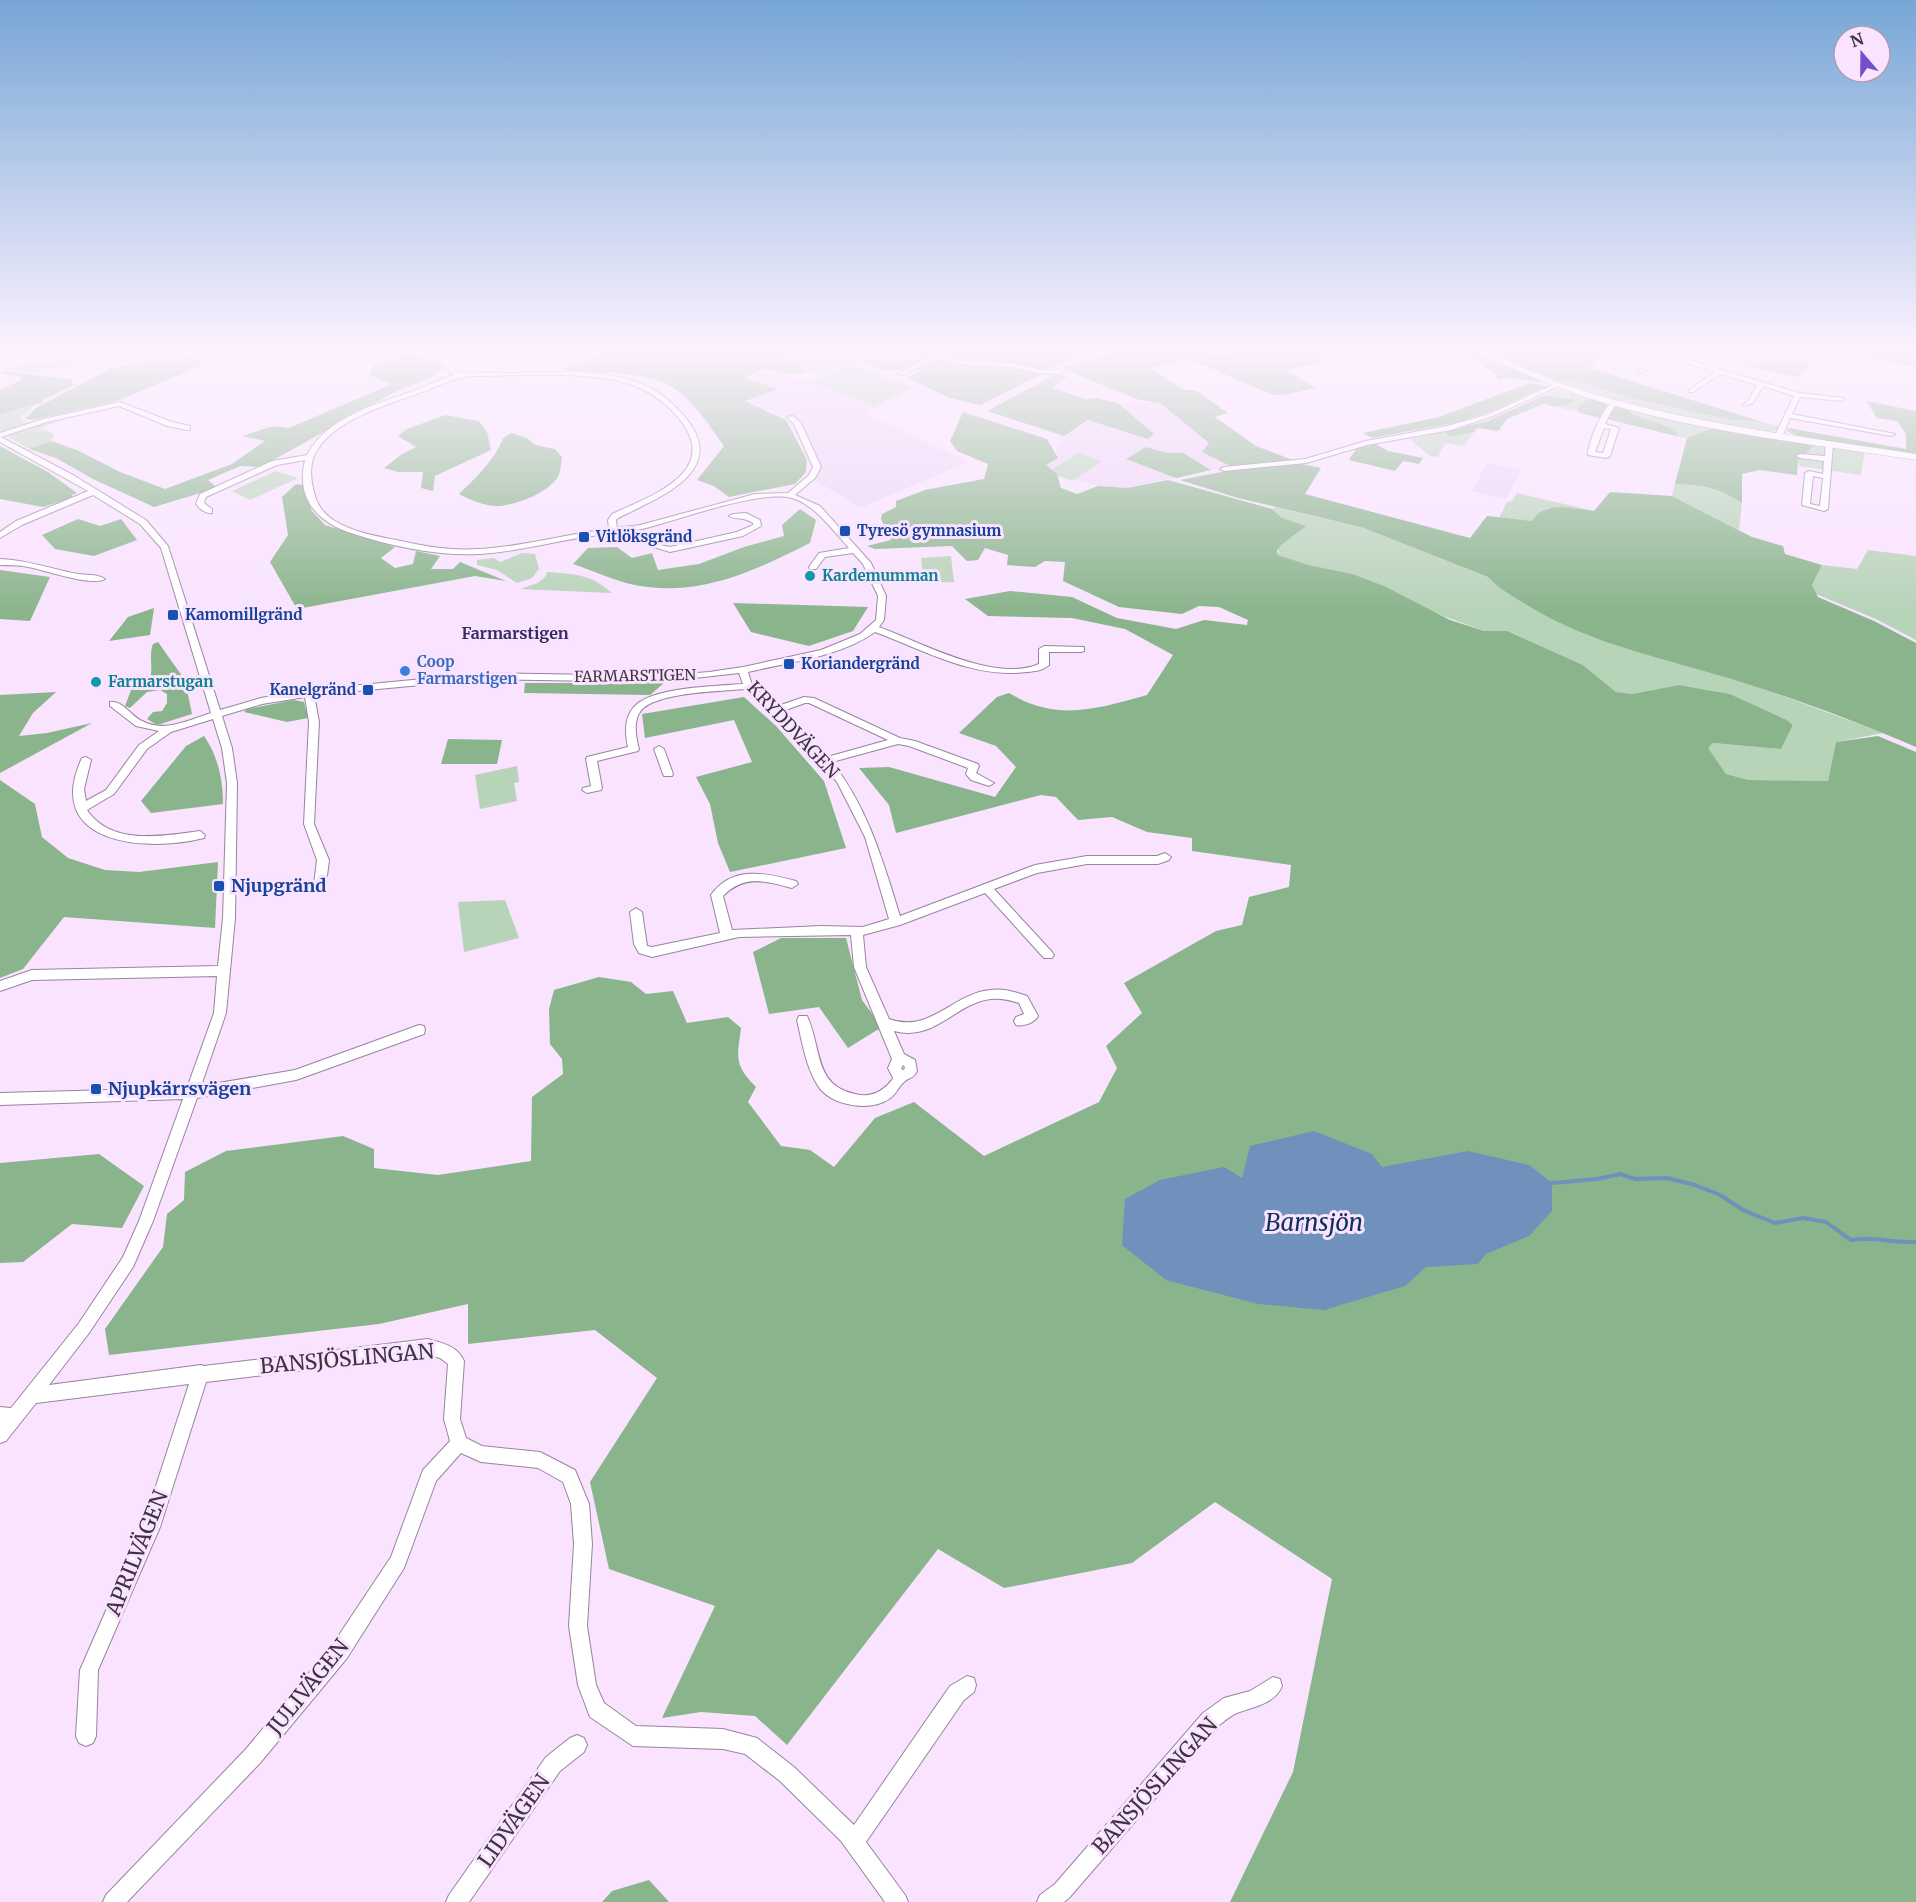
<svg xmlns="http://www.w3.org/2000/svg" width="1916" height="1902" viewBox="0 0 1916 1902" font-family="Merriweather,serif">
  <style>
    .built { fill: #eed4f6 }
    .green { fill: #b7d3b8 }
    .forest { fill: #8ab48c }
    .water { fill: #6f91bb }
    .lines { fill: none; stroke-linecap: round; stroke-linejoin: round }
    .stream { stroke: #6f91bb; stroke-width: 4 }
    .minor-casing { stroke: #97849d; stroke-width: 2 }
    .tertiary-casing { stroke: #97849d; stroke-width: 1 }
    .minor { fill: #fff; fill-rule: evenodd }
    .tertiary { fill: #fff; fill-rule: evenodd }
    .transit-dot { fill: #1a4fb4; stroke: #f9e3ff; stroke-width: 2 }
    .culture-dot { fill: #0f9aa8; stroke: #f9e3ff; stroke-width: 2 }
    .shop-dot { fill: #3f7fe0; stroke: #f9e3ff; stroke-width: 2 }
    .labels { text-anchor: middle; stroke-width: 6; stroke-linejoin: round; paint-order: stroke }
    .far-transit-label { font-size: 15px; font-weight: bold; fill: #164399; stroke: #f9e3ff; text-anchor: start }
    .far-culture-label { font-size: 15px; font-weight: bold; fill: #0d838f; stroke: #f9e3ff; text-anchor: start }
    .far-shop-label { font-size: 15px; font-weight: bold; fill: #366cbe; stroke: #f9e3ff; text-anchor: start }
    .far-street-label { font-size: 15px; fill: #3d343f; stroke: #f9e3ff }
    .far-neighbourhood-label { font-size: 16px; font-weight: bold; fill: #372a65; stroke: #f9e3ff }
    .street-label { font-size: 18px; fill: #3d343f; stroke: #f9e3ff }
    .transit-label { font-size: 18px; font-weight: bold; fill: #164399; stroke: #f9e3ff; text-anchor: start }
    .near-street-label { font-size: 21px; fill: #3d343f; stroke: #f9e3ff }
    .near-water-label { font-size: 24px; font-style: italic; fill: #0d325a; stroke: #f9e3ff }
  </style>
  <rect width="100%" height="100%" fill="#f9e3ff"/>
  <g class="built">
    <path d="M223,348H286L230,363H210L203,365L192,356Z"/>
    <path d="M849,363L915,388L865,413L968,462L860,508L807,475L812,464L789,420L748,400L769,392L745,382L759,372L809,381Z"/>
    <path d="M1118,403H1160L1210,444L1203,452L1230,466L1127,488L1098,486L1048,472L1046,465L1057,458L1055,452L1064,436Z"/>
    <path d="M1487,463L1521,470L1506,499L1472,491Z"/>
  </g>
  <g class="green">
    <path d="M758,348H886L881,357L863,362L849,363L821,375L807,372L791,360Z"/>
    <path d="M1765,348H1820L1827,350L1811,363C1790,360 1772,355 1754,368L1716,360Z"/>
    <path d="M59,360L81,364L75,367L42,369L38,373L6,370C23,361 41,366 59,360Z"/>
    <path d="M850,365L912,388L874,406L812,382Z"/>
    <path d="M1554,380L1582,383L1639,400L1732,420L1759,421L1778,426L1777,431C1761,432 1745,428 1730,426C1671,416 1610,402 1554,380Z"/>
    <path d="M1560,389H1563L1591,399L1578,409L1580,413L1557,407L1574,402L1569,397L1545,395Z"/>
    <path d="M35,405L20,418C33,432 59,419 74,415L41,428L54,434L51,441L29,449L7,436L0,438V415Z"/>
    <path d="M1629,409L1714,428L1687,438L1680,437L1671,428L1632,414Z"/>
    <path d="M1445,432L1449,437L1474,432L1464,446L1445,443L1438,457L1430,456L1410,439Z"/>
    <path d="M1817,444L1865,451L1861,475L1799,466L1798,459Z"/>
    <path d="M1078,453L1102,461L1072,481L1048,472Z"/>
    <path d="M276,471L298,478L250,500L232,491Z"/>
    <path d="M1675,484C1703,485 1717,487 1742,503L1739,530L1672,496Z"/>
    <path d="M1517,493L1594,511L1547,508L1532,521L1499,518L1507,502L1512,501Z"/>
    <path d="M1275,507L1361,527L1488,577C1499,589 1512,596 1525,604C1593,646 1670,658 1745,683C1791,698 1837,716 1883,733L1836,742L1828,781L1749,780L1726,774L1707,748L1713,743L1781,749L1793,725L1787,720L1730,694L1679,685L1632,694L1616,692L1583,665L1507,631H1484L1278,555L1282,518L1272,509Z"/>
    <path d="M1868,550L1916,556V640L1876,619L1816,594L1812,585L1822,565L1857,569Z"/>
    <path d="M522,553L535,554L539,569L532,578L517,583L497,570L477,565V560L494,558L500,562Z"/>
    <path d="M951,556L954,582L924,583L921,558Z"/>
    <path d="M547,572C576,574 590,574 612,593L520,589L538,583L546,576Z"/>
    <path d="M517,766L519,782L514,783L517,801L480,809L475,775Z"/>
    <path d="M505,900L519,938L464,952L458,902Z"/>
  </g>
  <g class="forest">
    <path d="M620,348H758L791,360L807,372L791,375L763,369L745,378L777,389L745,401L786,420L807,460L806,472L795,484L729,497L714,486L697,480L724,446C709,425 688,392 663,382C639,372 588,372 561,370Z"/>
    <path d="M948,348L978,352L984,348H1105L1085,353L1060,365L1044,370L1010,362L967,361L947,356Z"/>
    <path d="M1129,348H1202L1205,355H1237L1234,348H1364L1336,350L1318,354L1326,361L1286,370L1316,388L1283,395H1273L1189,359L1151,368L1184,390H1195L1228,413L1215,417L1256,446L1293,460L1230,466L1202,452L1209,443L1160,403L1136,399L1061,368Z"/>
    <path d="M1456,348H1469L1543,381C1527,384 1514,374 1498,380L1496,374Z"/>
    <path d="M1480,348H1595L1600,358L1590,368L1759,421L1732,420L1639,400L1582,383L1554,380Z"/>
    <path d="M1820,348H1916V367Z"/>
    <path d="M920,352L933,353L932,357C900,371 897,376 863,362L881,357L916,359Z"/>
    <path d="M408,354L431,359L443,368L430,378L395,392L261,467L240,466L208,480L217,488L154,507L93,479L56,458L29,449L51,441L77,450L120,472L165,489L232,464L265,441L242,436L273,426L289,428L392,384L369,375L374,365Z"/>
    <path d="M192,356L203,365L117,401L32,420L25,419L36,408L112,368Z"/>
    <path d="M940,358L1044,373L980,405L950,398L908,378Z"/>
    <path d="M1778,358L1811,363L1799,377L1754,368L1763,362Z"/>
    <path d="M5,371L73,380L71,383L76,384L42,400L43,402L0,415V390L21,380L22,377L0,373Z"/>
    <path d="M1056,374L1067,376L1053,388L1086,399L1096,398L1118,403L1154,434L1148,439L1088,420L1064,436L987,411Z"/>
    <path d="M1529,383L1546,386L1492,411L1459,422L1372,438L1363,433L1439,417Z"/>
    <path d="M1545,395L1574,399V402L1557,407L1543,404L1507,419L1498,431L1477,428L1474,432L1449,437L1445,432L1487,421Z"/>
    <path d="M1591,399L1606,403L1607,407L1600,418L1580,413L1577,409L1582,403Z"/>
    <path d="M1866,401L1916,411V455L1797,436L1787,431L1788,428L1906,449V434L1897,421L1877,418Z"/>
    <path d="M1616,406L1629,409L1632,414L1671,428L1680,437L1607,419Z"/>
    <path d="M963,412L1047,439L1058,458L1046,465L1057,474L1061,488L1077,494L1098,486L1127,488L1168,480L1272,509L1282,518L1306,526L1281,545L1277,551L1278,555L1308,565L1352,574L1384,586L1450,620L1484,631H1507L1583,665L1616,692L1632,694L1679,685L1730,694L1787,720L1793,725L1781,749L1713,743L1708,748L1726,774L1749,780L1828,781L1836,742L1878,736L1916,752V1902H1230L1293,1772L1332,1579L1215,1502L1132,1563L1004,1588L938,1549L787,1745L755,1716L701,1712L662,1718L715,1606L609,1569L590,1482L657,1378L595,1330L468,1344V1304L379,1324L109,1355L105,1329L163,1247L167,1214L184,1200L185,1172L226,1151L343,1136L374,1149V1168L438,1175L531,1161L532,1097L563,1074L562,1059L550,1044L549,1009L554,990L599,977L631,982L646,994L673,991L687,1023L728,1017L741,1028C737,1058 734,1065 756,1087L748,1102L781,1146L810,1150L834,1167L875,1118L914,1102L984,1156L1099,1102L1117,1068L1106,1046L1142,1013L1124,983L1216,931L1242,925L1249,897L1289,887L1291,865L1192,851V838L1147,832L1112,817L1078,820L1056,797L1041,795L896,833L889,805L859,768L889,767L995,797L1016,767L996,746L959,733L997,697L1009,693C1057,722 1096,709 1147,695L1173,655L1125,629L1072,618L988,616L965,599L1010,591L1072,597L1117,618L1176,629L1204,620L1247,625L1248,620L1219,607L1199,606L1182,614L1119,607L1063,581L1065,562L1045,561L1035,567L1007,565L1008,555L985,548L978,560L967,561L952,546L875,549L867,546L891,540L881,519L882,514L896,507V501L925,490L984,479L988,464L957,451L950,441Z"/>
    <path d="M445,415L479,421L487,432L491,450L435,476L433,491L421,488L423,472H398L384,468L402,454L416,447L398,436L407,429Z"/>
    <path d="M1714,428L1817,444L1798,459L1797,475L1759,470L1742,474V503C1717,487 1703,485 1675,484L1687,438Z"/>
    <path d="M512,433L527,438L535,445L555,449L562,457C561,462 561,467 560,472C554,491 519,504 500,506C487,507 470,500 459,494C475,479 496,458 503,438Z"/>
    <path d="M1376,444L1388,451L1423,458L1419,464L1403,461L1395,471L1349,460L1356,449Z"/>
    <path d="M0,446L48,472L77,493L72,495V498L43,507L0,499Z"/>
    <path d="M1146,447L1167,453H1183L1211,470L1176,478L1126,459Z"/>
    <path d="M1301,464L1321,468L1305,494L1470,538L1487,516L1532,521C1544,500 1573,509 1594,511L1610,492L1672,496L1752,537L1783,546L1785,554L1822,565L1812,585L1818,597L1874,621L1916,643V747C1860,723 1802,701 1744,683C1670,659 1592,646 1525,604C1512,596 1499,589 1488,577L1361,527L1238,498L1180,480L1227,471Z"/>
    <path d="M296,484L303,485L312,511L325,525L395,547L381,558L395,568L413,564L416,551L440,556L431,569H453L460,562L506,581L475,576L297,609L270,562L288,535L282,497Z"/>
    <path d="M800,509L816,520L810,543C758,569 708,594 648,587C623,585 597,572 573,564L588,548L617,547L632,558L652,553L658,570L699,564L744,547L784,536L782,525Z"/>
    <path d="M78,519L100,526L121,519L137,540L94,556L55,549L42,535Z"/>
    <path d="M0,570L50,577L30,621L0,619Z"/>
    <path d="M733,603L868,607L853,631L809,646L751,632Z"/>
    <path d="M154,608L150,635L109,641L128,617Z"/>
    <path d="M158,642L185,680L192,714L157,725L147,719L153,712L162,711L167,703V694L160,690L147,692L130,708L125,706L133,685L148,683C155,672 148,656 153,644Z"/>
    <path d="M525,683H664L650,695L524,693Z"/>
    <path d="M56,692L33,713L19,736L47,733L92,723L0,773V695Z"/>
    <path d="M744,697L776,726L824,781L846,848L730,872L718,843L710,804L696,777L752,762L734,720L645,738L642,714Z"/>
    <path d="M293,700L304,702L308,718L287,722L244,712L247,709Z"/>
    <path d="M204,736C218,756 223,780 223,804L151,813L141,801L186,746Z"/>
    <path d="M448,739L502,740L497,764H441Z"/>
    <path d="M0,780L35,804L42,837L68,858L105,870L139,872L218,862L215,928L64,917L23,969L0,978Z"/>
    <path d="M781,938H846L862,1000L882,1027L848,1048L819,1007L769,1014L753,952Z"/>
    <path d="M99,1154L144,1186L122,1228L72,1224L23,1262L0,1263V1163Z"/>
    <path d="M649,1880L669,1902H602L612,1891Z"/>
  </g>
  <path class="water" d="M1314,1131L1372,1154L1382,1167L1468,1151L1529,1165L1552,1183V1211L1529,1236L1486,1254L1478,1264L1426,1267L1405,1286L1324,1310L1258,1304L1166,1280L1122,1245L1125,1199L1160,1180L1224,1167L1242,1178L1250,1146Z"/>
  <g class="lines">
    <path class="stream" d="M1552,1183L1597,1179L1620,1174L1635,1179L1667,1178L1695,1185L1720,1195L1745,1211L1775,1223L1803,1218L1826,1222L1851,1240C1873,1236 1893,1243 1916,1242"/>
    <g class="minor-casing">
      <g id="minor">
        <path d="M312,348H321L353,360L348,361Z"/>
        <path d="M415,348C427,348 436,352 445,360C460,356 476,348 491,348L468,358L448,363L460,373C477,371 494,373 510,373C548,372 587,369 624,378C649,385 667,396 684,416C732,471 658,498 618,518L616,520L617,528L640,525L755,494L788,493L809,475L813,467L794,424L787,417L793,416L801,423L821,467L815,478L795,495L820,506L871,563L886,596L884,620L879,627C922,643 995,683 1039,664V649L1044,646L1084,647V651L1081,652H1049V665C1042,671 1036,671 1027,672C973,679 924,650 875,632C840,657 790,662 748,672L752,685L775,707L804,697L814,698L900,738L915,741L978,764L979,766L976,773L994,783L989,786L971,780L966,774L968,768L909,746L898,744L832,762C868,808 883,861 900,916L1035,865L1087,856H1157L1165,853L1171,857L1169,860L1158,864H1087L1037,873L994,889L1052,952L1054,955L1052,958H1044L985,893L900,925L863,935L866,967L889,1019C930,1034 952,994 990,990C1003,988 1015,992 1027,996L1038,1016C1035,1023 1022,1027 1016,1025L1014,1021L1016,1017L1024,1014L1019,1003C1009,1000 1001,998 991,999C955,1003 935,1042 894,1031L904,1054L915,1060L917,1071C913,1079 909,1077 904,1082C898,1087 896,1095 889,1099C870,1112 831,1106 818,1086C806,1067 802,1042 797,1020L799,1016H807C822,1047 813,1085 855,1094C871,1098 882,1092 892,1080L893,1078L888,1068L892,1059L854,967L851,935L739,937L652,957L639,953L634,944L630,912L636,908L642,912L647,946L652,947L720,933L711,895C732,865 766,873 796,881L798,884L792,888C765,881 745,874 723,896L732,930L821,926L863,927L889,919L865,837L837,782L821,763L746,689C723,691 653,692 640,712C633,722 636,738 639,749L638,751L597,761L602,788L601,790L587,793L582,790L583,788L591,786L586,759L587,757L628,747C625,734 624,718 634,707C651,687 717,686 743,684L739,673L659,682L485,679L314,695L319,722L314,824L329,860L326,884L320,888L314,884L317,860L304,824L309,722L305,697L262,704L222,716L232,748L237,783L235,918L226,1013L201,1086L295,1070L419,1025L424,1026L425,1030L424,1034L296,1080L197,1098L153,1221L133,1267L89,1333L49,1385L201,1365L204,1366L428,1339C442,1343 458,1346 464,1361L460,1419L466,1438L482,1446L540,1452L575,1470L589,1504L592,1544L587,1626L596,1685L604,1703L636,1726L723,1729L757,1738L794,1767L854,1825L950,1686L967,1676L974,1678L976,1685L974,1692L964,1700L866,1842L905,1895L908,1902H885L841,1841L780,1781L745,1754L723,1749L633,1746L590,1717L578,1685L569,1626L574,1544L571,1504L563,1482L538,1468L481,1462L461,1453L436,1481L404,1568L347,1658L260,1763L127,1902H103L106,1895L246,1749L333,1644L391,1557L423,1470L450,1441L444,1419L448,1364L440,1358L428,1355L206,1382L160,1527L98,1670L96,1736L93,1743L86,1746L79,1743L76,1736L80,1670L143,1526L189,1384L36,1403L6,1441L0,1443V1407L11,1408L79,1323L123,1257L139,1221L183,1099L0,1105V1093L187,1088L214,1013L217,976L32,980L0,991V981L32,970L218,966L223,918L227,783L222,748L213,719L171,732L147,749L114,794L87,810C111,846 163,836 200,831L205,835L204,838C145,853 42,844 82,758L86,757L91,760L84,789L86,801L106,790L139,745L159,731L136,726L110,706V702C122,700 131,716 142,721C164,733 189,720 211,713L161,548L140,524L93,495L22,525L0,538V532L16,521L88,491L0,442V433L43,419L120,402L172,422L190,426V430H187L167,426L119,406L47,422L1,437L73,475L146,520L168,546L220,710L261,698L309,690L485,673L659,676L709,672L743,667L821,650L860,634L876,620L878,596L863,564L853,553L825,557L816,569H810L809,567L819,553L849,548C833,531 813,501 787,497C753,493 686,517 650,527C627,533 602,534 578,538C545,544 513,552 479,554C438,556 394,547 354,534C319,524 295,499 305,460L277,465L206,497L204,503L212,509V513C206,514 200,509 196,504L200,494L272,461L307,455C327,416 380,403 419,389C430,385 442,378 454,375L433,356ZM473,376C520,376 572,371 619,381C643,387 661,398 677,416C724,471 653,495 612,514L608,520L609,529C565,534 522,547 478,549C450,551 423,546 396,540C376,536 353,532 335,521C322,513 316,503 313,488C310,475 310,460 318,449C338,418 392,403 425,391C441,385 455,377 473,376ZM805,703H809L888,740L827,757L780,712ZM903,1065L905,1067L904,1070L901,1069Z"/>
        <path d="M938,348H944L940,356L966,361L1011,363L1042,370H1061L1064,372L1061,374H1042L1011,367L966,365L937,359L902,375L897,374L933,356Z"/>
        <path d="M1599,348H1606L1601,352L1598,350Z"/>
        <path d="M1640,348H1650L1799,393L1844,398V400L1842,401L1800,397L1792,414L1895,434L1891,436L1790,418L1782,437H1776L1775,435L1794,396L1763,386L1753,403L1744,406L1743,405L1748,401L1757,385L1720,374L1693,392H1689V390L1714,372L1667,357L1641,373H1637V371L1661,356Z"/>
        <path d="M1557,383L1559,384V386L1493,416L1451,430L1367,445L1306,463L1224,471L1220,469L1224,467L1305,459L1366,441L1447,426L1489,414Z"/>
        <path d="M1613,401L1616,403L1605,424L1619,428L1610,456L1606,458L1588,455C1588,442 1602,409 1613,401ZM1604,428L1611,429L1603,453L1595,452Z"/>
        <path d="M1826,441L1833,443L1828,509L1824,511L1802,505L1805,473L1809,471L1823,474L1824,461L1800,458L1796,456L1800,454L1825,456ZM1813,476L1823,478L1820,506L1810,504Z"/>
        <path d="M746,513L760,520L761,526L743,536L670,552L647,545V537L661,531L665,533L654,540L655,544L670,547L737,532L753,525V523C742,516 735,520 729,516L733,514Z"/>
        <path d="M0,559C27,560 52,569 78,574C87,575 98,574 105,579C92,587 45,570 28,567C19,565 9,565 0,565Z"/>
        <path d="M659,746L664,749L673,774L672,776H664L663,774L654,749Z"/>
        <path d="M1273,1677L1280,1679L1282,1686C1275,1704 1253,1707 1237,1713C1230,1716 1223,1722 1217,1727L1069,1898L1064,1902H1037L1040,1895L1055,1884L1203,1713L1224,1698L1250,1691Z"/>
        <path d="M577,1735L584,1738L587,1745L584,1752L560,1771L469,1902H446L449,1895L546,1757L570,1738Z"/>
      </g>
    </g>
    <g class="tertiary-casing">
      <path id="tertiary" d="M1472,348H1483C1509,360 1535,375 1562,384C1677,422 1797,436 1916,454V460C1786,440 1642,427 1521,372C1505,365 1485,358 1472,348Z"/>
    </g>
    <use href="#minor" class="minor"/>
    <use href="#tertiary" class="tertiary"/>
  </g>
  <linearGradient id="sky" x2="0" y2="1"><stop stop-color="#77a6d6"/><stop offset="0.57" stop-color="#fcf2ff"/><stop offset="1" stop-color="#fcf2ff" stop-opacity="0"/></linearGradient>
  <rect width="1916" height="614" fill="url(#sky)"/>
  <g class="transit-dot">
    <rect x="839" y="525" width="12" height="12" rx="3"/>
    <rect x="578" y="531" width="12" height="12" rx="3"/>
    <rect x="167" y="609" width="12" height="12" rx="3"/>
    <rect x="783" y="658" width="12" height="12" rx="3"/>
    <rect x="362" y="684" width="12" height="12" rx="3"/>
    <rect x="213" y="880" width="12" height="12" rx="3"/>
    <rect x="90" y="1083" width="12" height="12" rx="3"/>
  </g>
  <g class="culture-dot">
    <circle cx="810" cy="576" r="6"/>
    <circle cx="96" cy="682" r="6"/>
  </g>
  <circle class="shop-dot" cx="405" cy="671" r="6"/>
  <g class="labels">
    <g class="far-transit-label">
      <text x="857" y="536">Tyresö gymnasium</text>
      <text x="596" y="542">Vitlöksgränd</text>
      <text x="185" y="620">Kamomillgränd</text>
      <text x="801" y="669">Koriandergränd</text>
      <text x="356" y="695" text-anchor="end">Kanelgränd</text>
    </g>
    <g class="far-culture-label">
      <text x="822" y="581">Kardemumman</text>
      <text x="108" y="687">Farmarstugan</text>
    </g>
    <g class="far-shop-label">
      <text x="417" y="667">Coop<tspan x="417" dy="17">Farmarstigen</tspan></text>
    </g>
    <g class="far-street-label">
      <text transform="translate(635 676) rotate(-1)" y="5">FARMARSTIGEN</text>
    </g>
    <g class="far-neighbourhood-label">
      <text x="515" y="639">Farmarstigen</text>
    </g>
    <g class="street-label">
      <text transform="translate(793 730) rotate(47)" y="6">KRYDDVÄGEN</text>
    </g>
    <g class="transit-label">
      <text x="231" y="892">Njupgränd</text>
      <text x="108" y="1095">Njupkärrsvägen</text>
    </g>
    <g class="near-street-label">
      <text transform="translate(347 1359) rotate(-5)" y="7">BANSJÖSLINGAN</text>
      <text transform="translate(137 1553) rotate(-68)" y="7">APRILVÄGEN</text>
      <text transform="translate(308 1687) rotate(-51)" y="7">JULIVÄGEN</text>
      <text transform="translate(1155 1786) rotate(-48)" y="7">BANSJÖSLINGAN</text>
      <text transform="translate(514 1821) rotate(-55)" y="7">LIDVÄGEN</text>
    </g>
    <g class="near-water-label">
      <text x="1314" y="1231">Barnsjön</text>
    </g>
  </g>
  <g transform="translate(1862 54) rotate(340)"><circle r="28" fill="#f9e3ff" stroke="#ae9db2" stroke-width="1.5"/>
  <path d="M0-4.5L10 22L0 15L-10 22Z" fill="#6f52cb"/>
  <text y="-9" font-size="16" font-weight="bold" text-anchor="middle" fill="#3d343f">N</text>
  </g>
</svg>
